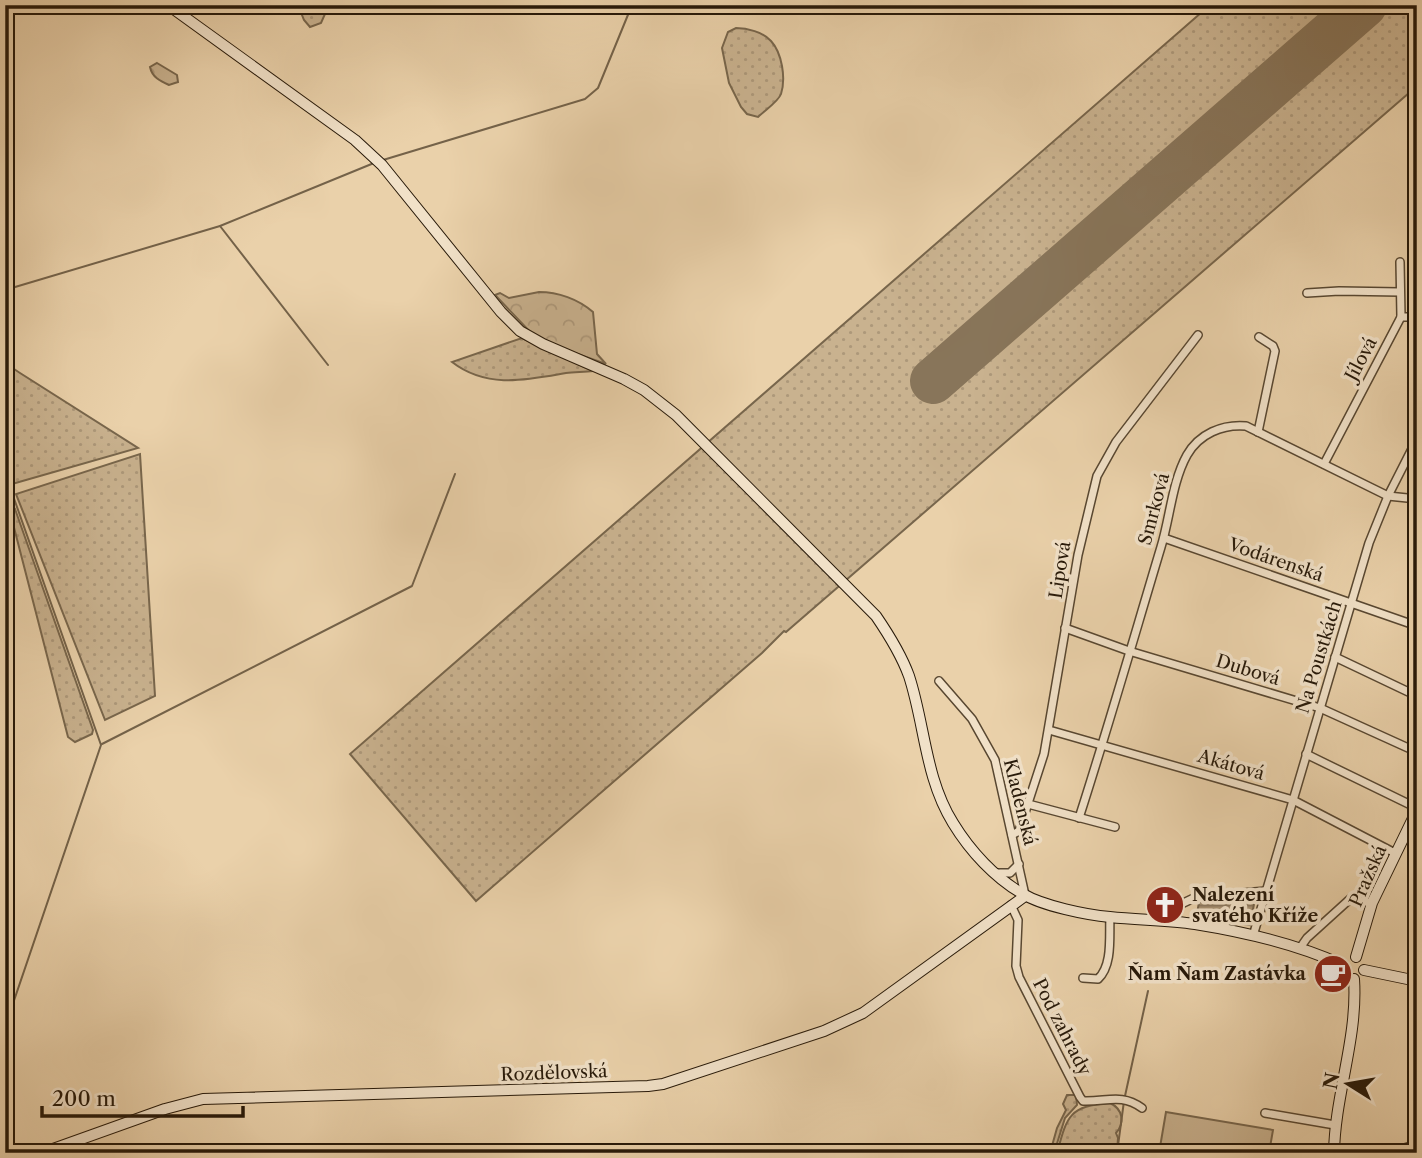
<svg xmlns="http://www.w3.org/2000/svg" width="1422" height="1158" viewBox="0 0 1422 1158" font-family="'Libre Caslon Text',serif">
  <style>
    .grass { fill: url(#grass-dots); stroke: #78664c; stroke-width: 2 }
    .forest { fill: url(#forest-crowns); stroke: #78664c; stroke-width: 2 }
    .green { fill: #c9b28f; stroke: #78664c; stroke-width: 2 }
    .water { fill: url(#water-rules); stroke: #746249; stroke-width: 2 }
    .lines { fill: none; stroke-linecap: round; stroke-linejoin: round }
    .stream { stroke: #746249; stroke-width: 2 }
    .runway { stroke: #88755a; stroke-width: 46 }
    .street-casing { stroke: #584731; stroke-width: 10 }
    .secondary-casing { stroke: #271909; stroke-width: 12 }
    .street { stroke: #f1e1c8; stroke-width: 7 }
    .secondary { stroke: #f1e1c8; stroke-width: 10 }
    .labels { text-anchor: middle; stroke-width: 7; stroke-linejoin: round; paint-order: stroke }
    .street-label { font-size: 18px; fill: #271909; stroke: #f1e1c8 }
    .poi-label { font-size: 18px; font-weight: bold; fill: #271909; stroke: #f1e1c8; text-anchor: start }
  </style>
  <defs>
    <pattern id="grass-dots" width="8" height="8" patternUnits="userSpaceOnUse" patternTransform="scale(1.75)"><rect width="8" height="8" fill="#c9b28f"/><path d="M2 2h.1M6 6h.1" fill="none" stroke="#ad987a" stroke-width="1.8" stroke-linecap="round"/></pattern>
    <pattern id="forest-crowns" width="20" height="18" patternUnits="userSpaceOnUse" patternTransform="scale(1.75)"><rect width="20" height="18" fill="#c9b28f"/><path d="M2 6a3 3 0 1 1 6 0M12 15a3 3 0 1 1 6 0" fill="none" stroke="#ad987a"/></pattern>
    <pattern id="water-rules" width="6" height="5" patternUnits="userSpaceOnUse" patternTransform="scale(1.75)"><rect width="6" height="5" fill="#a89273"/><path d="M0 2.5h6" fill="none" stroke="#89765d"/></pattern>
  </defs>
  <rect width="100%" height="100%" fill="#ead1aa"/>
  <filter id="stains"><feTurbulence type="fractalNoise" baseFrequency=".00286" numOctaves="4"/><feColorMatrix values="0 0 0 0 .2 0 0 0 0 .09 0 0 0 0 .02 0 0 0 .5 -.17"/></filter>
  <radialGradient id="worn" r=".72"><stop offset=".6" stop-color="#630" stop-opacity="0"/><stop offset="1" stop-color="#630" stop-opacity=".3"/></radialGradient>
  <g class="grass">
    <path d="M298,5H329L321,23L310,27L304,20Z"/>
    <path d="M1210,5H1417V86L786,632L784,631L762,653L476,901L350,754Z"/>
    <path d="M736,28C747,28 763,32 771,41C782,53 786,78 781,94C778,102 765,110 758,117L747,114L741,107L729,83L722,48L728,32Z"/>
    <path d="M522,338L593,371C585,372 575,372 566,373C526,380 487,389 452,362Z"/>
    <path d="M5,363L20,373L138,448L12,484L5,463Z"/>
    <path d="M140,454L155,696L105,720L16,494Z"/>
    <path d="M15,509L93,730L92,734L75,742L68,737L10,512Z"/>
    <path d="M1067,1095H1076L1077,1105L1065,1118L1054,1153H1050L1057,1128L1066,1110L1063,1104Z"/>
    <path d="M1110,1103C1123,1109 1125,1123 1116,1133L1118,1138L1117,1153H1057C1067,1116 1069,1106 1110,1103Z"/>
    <path d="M303,1146L314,1147L313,1153H196Z"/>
  </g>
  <g class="forest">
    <path d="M157,63L177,75L178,82L169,85C160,81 152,77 150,67Z"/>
    <path d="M539,292C558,292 578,299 593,312L597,354L606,364L552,345L534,336L495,295L500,293L509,298Z"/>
  </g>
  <path class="green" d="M1166,1112L1273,1130L1269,1153H1159Z"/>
  <path class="water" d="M1255,899L1250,925L1200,917L1197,914L1199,902Z"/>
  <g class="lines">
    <g class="stream">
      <path d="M383,160L585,99L598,88L632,5"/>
      <path d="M220,226L328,365"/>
      <path d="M5,290L220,226L374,163"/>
      <path d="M5,473L101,745L5,1027"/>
      <path d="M102,744L412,586L455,474"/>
      <path d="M1125,1096L1148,991"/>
      <path d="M1117,1153L1124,1101"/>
    </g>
    <path class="runway" d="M933,381L1364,5"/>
    <g class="street-casing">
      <g id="street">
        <path d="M1307,293L1339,291L1400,292"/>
        <path d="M1401,317H1417"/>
        <path d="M1258,432L1275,351L1273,346L1259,337"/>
        <path d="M1324,464L1401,317L1400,262"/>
        <path d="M1164,538L1417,626"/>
        <path d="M1065,628L1129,651L1320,708L1417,752"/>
        <path d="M1335,657L1417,696"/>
        <path d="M939,681L972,719L995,760L1025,895"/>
        <path d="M1049,730L1293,800L1395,853"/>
        <path d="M1306,754L1417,808"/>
        <path d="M1028,804L1115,827"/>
        <path d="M1079,818C1108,728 1134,637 1161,547C1170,518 1172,482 1187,455C1199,434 1222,424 1246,426L1388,496L1417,499"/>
        <path d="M1012,835L1019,831L1044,754L1078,555L1097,476L1116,442L1198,335"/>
        <path d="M996,873H1010L1019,864"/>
        <path d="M1011,905L1018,920L1016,966L1019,977L1080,1097L1083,1101C1107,1102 1121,1093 1142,1108"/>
        <path d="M1171,922L1175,907L1196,897L1266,891"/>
        <path d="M1253,936L1369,543L1388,496L1417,439"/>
        <path d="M1300,948L1307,938L1350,899L1372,903"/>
        <path d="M1083,978L1098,979C1113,965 1109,936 1110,917"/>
        <path d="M1265,1113L1335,1125"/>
        <path d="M1389,1153L1417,1144"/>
      </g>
    </g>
    <g class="secondary-casing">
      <g id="secondary">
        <path d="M168,5L355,140L382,165L501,312L520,331L543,344L624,379L644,390L676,415L876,616C889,635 901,654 909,676C925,725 925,778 953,823C970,851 995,878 1023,894C1043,906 1087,915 1110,917C1138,920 1167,920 1195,924C1245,932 1297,944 1343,965"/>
        <path d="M1356,957L1372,903L1417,810"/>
        <path d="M1364,970L1417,981"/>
        <path d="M42,1153L165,1109L203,1099L648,1086L663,1084L824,1031L863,1013L1025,896"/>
        <path d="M1334,1153C1335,1094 1358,1038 1354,979"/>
      </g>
    </g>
    <use href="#street" class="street"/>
    <use href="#secondary" class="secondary"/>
  </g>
  <defs>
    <g id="church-disc" transform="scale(2.0125)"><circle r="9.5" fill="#8f2418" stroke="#f1e1c8"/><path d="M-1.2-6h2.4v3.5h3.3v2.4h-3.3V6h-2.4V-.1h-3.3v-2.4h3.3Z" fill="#fff"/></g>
    <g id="cafe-disc" transform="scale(2.0125)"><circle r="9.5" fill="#8f2418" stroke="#f1e1c8"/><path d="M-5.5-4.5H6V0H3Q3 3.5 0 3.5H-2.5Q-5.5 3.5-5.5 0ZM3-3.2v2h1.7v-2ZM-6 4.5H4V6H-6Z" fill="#fff"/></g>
  </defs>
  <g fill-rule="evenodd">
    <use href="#church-disc" x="1165" y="905"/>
    <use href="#cafe-disc" x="1333" y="974"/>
  </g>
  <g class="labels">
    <g class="street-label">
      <text transform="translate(1361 359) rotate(-62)" y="6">Jílová</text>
      <text transform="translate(1154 509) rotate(-75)" y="6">Smrková</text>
      <text transform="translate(1276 560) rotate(19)" y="6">Vodárenská</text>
      <text transform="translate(1060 570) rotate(-81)" y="6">Lipová</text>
      <text transform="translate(1319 657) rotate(-73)" y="6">Na Poustkách</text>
      <text transform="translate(1248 670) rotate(17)" y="6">Dubová</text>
      <text transform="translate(1231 765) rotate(16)" y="6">Akátová</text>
      <text transform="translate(1020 802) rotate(76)" y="6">Kladenská</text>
      <text transform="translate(1368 876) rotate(-66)" y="6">Pražská</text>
      <text transform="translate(1062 1027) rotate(63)" y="6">Pod zahrady</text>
      <text transform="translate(554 1073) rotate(-2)" y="6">Rozdělovská</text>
    </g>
    <g class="poi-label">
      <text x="1192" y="901">Nalezení<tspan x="1192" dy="21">svatého Kříže</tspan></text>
      <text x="1306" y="980" text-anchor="end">Ňam Ňam Zastávka</text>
    </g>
  </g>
  <rect width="1422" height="1158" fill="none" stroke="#ead1aa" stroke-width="28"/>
  <rect x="7" y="7" width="1408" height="1144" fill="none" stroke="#271909" stroke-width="3.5"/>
  <rect x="14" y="14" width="1394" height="1130" fill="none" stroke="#271909" stroke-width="2"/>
  <g transform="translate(1348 1084) rotate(281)" stroke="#f1e1c8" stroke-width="5" paint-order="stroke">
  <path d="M0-5L12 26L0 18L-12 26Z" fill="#271909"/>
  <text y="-10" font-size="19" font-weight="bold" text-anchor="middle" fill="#271909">N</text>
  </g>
  <path d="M42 1106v10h201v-10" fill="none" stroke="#271909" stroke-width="3.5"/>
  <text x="52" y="1106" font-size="21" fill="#271909" stroke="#f1e1c8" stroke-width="5" paint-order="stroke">200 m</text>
  <rect width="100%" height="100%" filter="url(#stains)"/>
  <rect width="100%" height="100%" fill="url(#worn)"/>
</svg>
